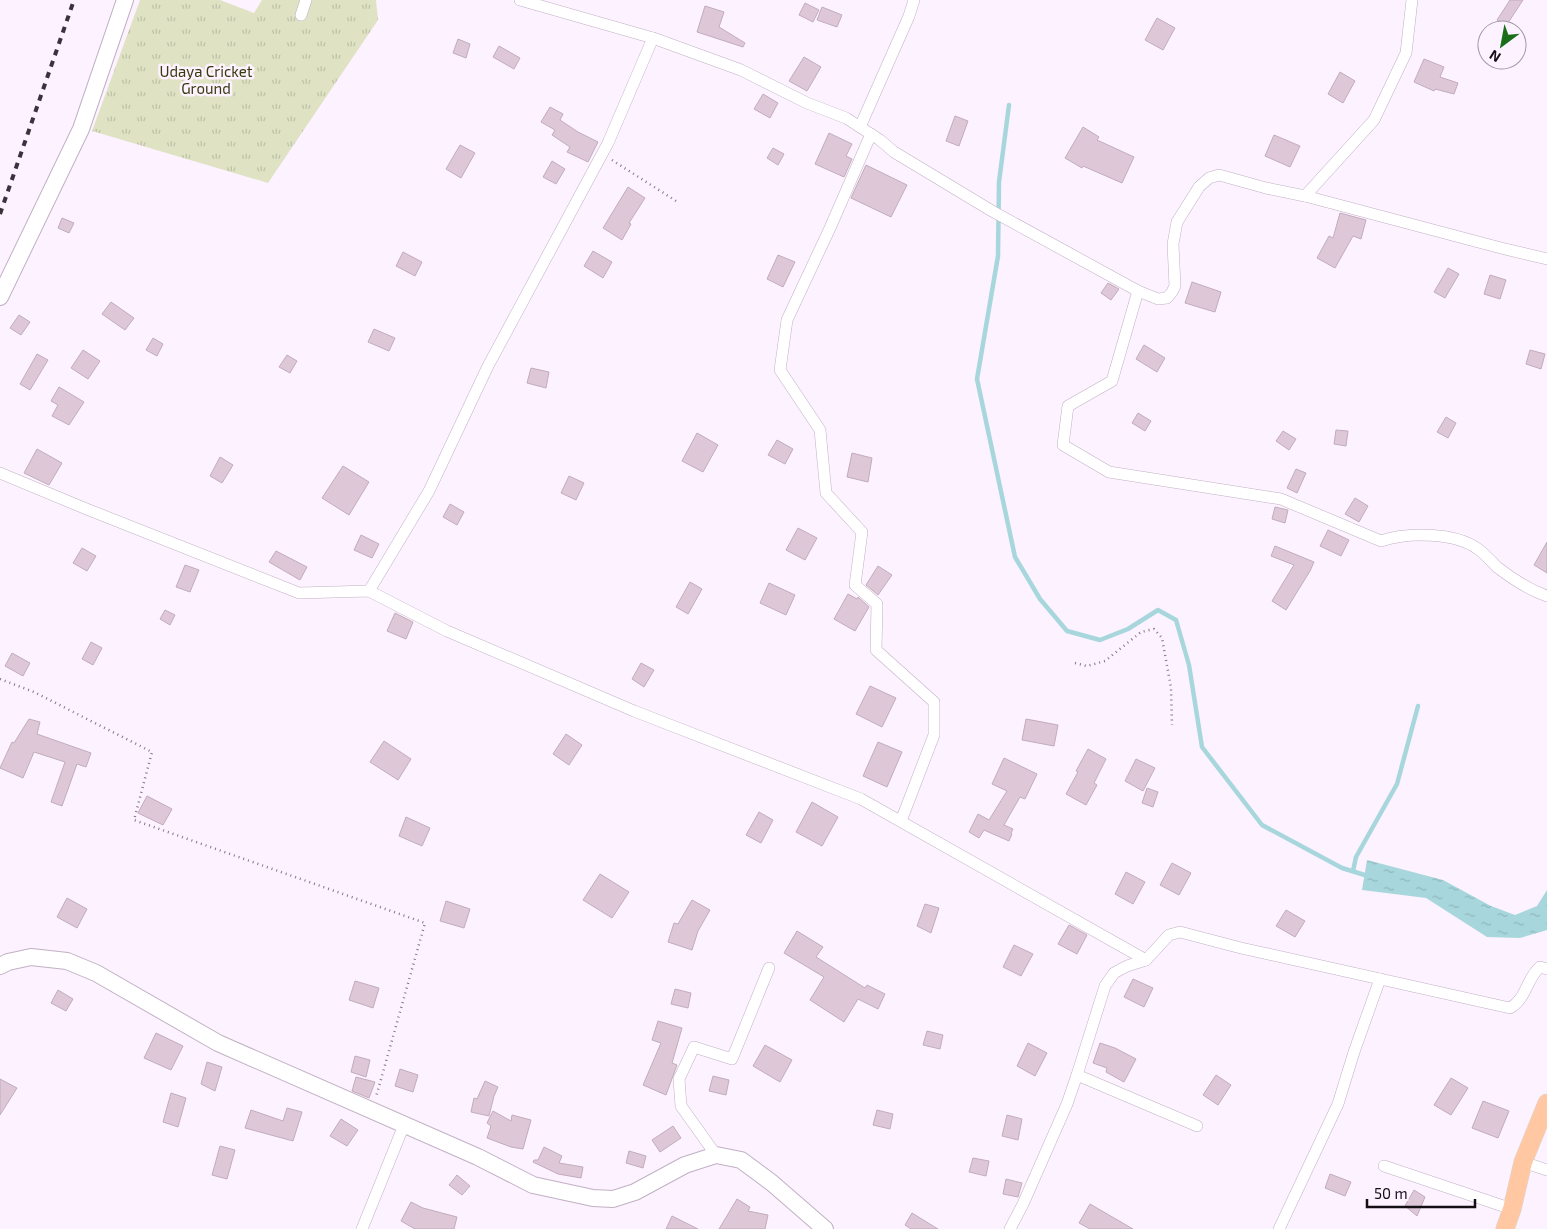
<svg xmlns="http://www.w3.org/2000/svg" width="1547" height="1229" viewBox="0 0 1547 1229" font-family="'Exo 2',sans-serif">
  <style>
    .park { fill: url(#park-tufts) }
    .water { fill: url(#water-ripples) }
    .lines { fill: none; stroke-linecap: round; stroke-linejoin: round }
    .stream { stroke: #a7d7dc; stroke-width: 4.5 }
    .building { fill: #dec8d8; stroke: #c2acbb }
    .street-casing { stroke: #c1b0c4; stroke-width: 12 }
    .secondary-casing { stroke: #c1b0c4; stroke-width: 18 }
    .primary-casing { stroke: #d9d8da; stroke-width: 19 }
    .path { stroke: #817983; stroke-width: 2.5; stroke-dasharray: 1 4; stroke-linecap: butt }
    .street { stroke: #fff; stroke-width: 11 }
    .secondary { stroke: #fff; stroke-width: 16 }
    .primary { stroke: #ffc8a3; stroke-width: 18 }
    .rail { stroke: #3a333b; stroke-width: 4; stroke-dasharray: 6 6; stroke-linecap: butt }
    .labels { text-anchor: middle; stroke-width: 5; stroke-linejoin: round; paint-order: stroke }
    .park-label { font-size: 15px; fill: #373a0d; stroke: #fdf2ff }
  </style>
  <defs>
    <pattern id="park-tufts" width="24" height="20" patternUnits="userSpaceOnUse" patternTransform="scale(1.25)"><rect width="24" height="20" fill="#dfe3c4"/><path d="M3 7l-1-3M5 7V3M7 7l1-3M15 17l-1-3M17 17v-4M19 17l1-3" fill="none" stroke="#bec2a8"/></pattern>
    <pattern id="water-ripples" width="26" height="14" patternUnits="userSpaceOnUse" patternTransform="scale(1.25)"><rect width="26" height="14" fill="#a7d7dc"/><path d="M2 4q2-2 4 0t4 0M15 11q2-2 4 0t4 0" fill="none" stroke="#8fb7bc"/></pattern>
  </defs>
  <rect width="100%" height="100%" fill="#fdf2ff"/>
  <path class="park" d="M140,0H220L254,13L262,0H376L378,20L268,183L92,131Z"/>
  <path class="water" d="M1367,860L1443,880L1491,906L1515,915L1537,906L1547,890V930L1520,938L1487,937L1426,898L1362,890Z"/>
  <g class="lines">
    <g class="stream">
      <path d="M1009,105L999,182L998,256L977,379L1015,557L1040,599L1067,631L1100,640L1128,629L1158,610L1176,620L1189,665L1202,747L1262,825L1342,868L1368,876"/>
      <path d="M1353,871L1356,857L1397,784L1418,706"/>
    </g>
  </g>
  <g class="building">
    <path d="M1510,0H1523L1506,26L1497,20Z"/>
    <path d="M805,3L819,10L813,22L799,15Z"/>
    <path d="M705,6L724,12L719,27L745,43L743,47L697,32Z"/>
    <path d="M822,7L842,15L837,27L817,20Z"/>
    <path d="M1157,18L1175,28L1163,50L1145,40Z"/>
    <path d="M458,39L470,44L466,58L453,53Z"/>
    <path d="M499,46L520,58L514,69L493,57Z"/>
    <path d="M804,57L821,67L807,91L789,81Z"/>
    <path d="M1424,59L1444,67L1440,77L1458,83L1454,94L1435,89L1434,91L1414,82Z"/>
    <path d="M1340,72L1355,81L1343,103L1328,94Z"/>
    <path d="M763,94L778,103L770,118L754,109Z"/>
    <path d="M550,107L563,114L560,120L578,132L598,142L588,162L567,152L570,147L552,135L555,130L541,122Z"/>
    <path d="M955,116L968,121L959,146L946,141Z"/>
    <path d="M1083,127L1099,137L1097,140L1134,157L1122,183L1083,166L1082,168L1065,158Z"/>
    <path d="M829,133L852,144L846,156L852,159L844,177L815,164Z"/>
    <path d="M1274,135L1300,146L1290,167L1265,156Z"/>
    <path d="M460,145L475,153L461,178L446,169Z"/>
    <path d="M773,148L784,154L778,165L767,158Z"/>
    <path d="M552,161L565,169L556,184L543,177Z"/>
    <path d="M866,165L907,185L891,217L851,198Z"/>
    <path d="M628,187L645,198L629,223L631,224L622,240L603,228Z"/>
    <path d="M1340,213L1366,220L1361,239L1353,236L1335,268L1317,258L1329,236L1333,238Z"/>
    <path d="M62,218L74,223L69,233L58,228Z"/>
    <path d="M593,251L612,262L603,278L584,266Z"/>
    <path d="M403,252L422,262L415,276L396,266Z"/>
    <path d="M778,255L795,262L783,287L767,279Z"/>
    <path d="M1448,268L1459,274L1445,298L1434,292Z"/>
    <path d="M1490,275L1506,280L1500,299L1484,294Z"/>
    <path d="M1192,282L1221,292L1215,312L1185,303Z"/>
    <path d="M1108,283L1119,289L1111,300L1101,293Z"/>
    <path d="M111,302L134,318L125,330L102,314Z"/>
    <path d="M19,315L30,322L21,335L10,328Z"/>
    <path d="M374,329L395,338L389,351L368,342Z"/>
    <path d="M153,338L163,344L157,356L146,350Z"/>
    <path d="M1144,345L1165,358L1157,372L1136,359Z"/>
    <path d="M83,350L100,361L88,379L71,368Z"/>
    <path d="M1530,350L1545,354L1541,369L1526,364Z"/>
    <path d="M37,354L48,360L30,390L20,384Z"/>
    <path d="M287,355L297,361L290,373L279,367Z"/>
    <path d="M531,368L549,372L546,388L527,383Z"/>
    <path d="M59,387L84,402L69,425L52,416L58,405L51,401Z"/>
    <path d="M1138,413L1151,421L1145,431L1132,423Z"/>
    <path d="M1446,417L1456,423L1448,438L1437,432Z"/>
    <path d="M1336,430L1348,431L1346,446L1334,444Z"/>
    <path d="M1283,431L1296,439L1289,450L1276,441Z"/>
    <path d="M697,433L718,445L703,472L682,461Z"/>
    <path d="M777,440L793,449L785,464L768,455Z"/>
    <path d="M37,449L62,463L49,485L24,473Z"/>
    <path d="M852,453L872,458L868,482L847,477Z"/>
    <path d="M220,457L233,465L222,483L210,476Z"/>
    <path d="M343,466L369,482L349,515L322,498Z"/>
    <path d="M1296,469L1306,473L1297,493L1287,488Z"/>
    <path d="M569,476L584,483L576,500L561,493Z"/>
    <path d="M1355,498L1368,506L1359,522L1345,514Z"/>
    <path d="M450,504L464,512L457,525L443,517Z"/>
    <path d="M1275,507L1288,510L1285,523L1272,519Z"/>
    <path d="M798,528L817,538L805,560L786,550Z"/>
    <path d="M1328,530L1349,540L1341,556L1320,546Z"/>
    <path d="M361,535L379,544L372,558L354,550Z"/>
    <path d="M1547,542V573L1534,565Z"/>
    <path d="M1275,546L1314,562L1310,571L1286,610L1272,601L1294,565L1271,556Z"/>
    <path d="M82,548L96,556L87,571L73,563Z"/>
    <path d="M276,551L307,567L300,580L269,562Z"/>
    <path d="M185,565L199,570L190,592L176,587Z"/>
    <path d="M878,566L892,575L878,595L866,585Z"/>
    <path d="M690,582L702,589L688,614L676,607Z"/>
    <path d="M769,583L795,595L786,615L760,603Z"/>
    <path d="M848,594L857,599L858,597L869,607L855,631L834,619Z"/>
    <path d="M165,610L175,615L170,625L160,619Z"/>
    <path d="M395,613L413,622L406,639L387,631Z"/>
    <path d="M91,642L102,648L93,665L82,659Z"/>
    <path d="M12,653L30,663L23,676L5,666Z"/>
    <path d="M641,663L654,670L644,687L632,679Z"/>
    <path d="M870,686L896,698L882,727L856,714Z"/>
    <path d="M29,719L40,722L37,734L91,753L86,767L77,764L62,806L51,802L65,762L34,752L23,778L0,768L12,742L14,743Z"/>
    <path d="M1026,719L1058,725L1054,746L1022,740Z"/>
    <path d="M566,734L582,745L569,765L553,754Z"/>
    <path d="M384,741L411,759L398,780L370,762Z"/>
    <path d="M878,742L902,752L887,787L863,776Z"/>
    <path d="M1088,749L1106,759L1094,783L1097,785L1086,805L1066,794L1078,772L1076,771Z"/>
    <path d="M1004,758L1037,774L1025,799L1020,797L1004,825L1013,829L1011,833L1012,834L1009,841L984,830L979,838L969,832L978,814L989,820L1007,791L992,784Z"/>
    <path d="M1136,759L1155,768L1143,791L1125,781Z"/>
    <path d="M1147,788L1158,792L1153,807L1142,803Z"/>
    <path d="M147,796L172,809L163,825L138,813Z"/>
    <path d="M812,802L838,817L822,846L796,832Z"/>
    <path d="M759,812L773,820L761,843L746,835Z"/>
    <path d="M406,817L430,828L422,846L399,836Z"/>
    <path d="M1172,863L1191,873L1179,895L1160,885Z"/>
    <path d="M1126,872L1145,882L1133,904L1115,894Z"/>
    <path d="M600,874L629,892L612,918L583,900Z"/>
    <path d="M67,898L87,909L77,928L57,917Z"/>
    <path d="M692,900L710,910L698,931L692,950L668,942L674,923L678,924Z"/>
    <path d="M446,901L470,909L464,928L440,921Z"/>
    <path d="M925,904L939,908L931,933L917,926Z"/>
    <path d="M1286,910L1305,921L1295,937L1276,926Z"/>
    <path d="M1069,925L1087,935L1077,954L1058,944Z"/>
    <path d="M797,931L823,947L816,957L865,988L867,985L885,994L878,1009L858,999L844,1022L810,1000L824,977L784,953Z"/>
    <path d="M1014,945L1033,954L1021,976L1003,967Z"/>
    <path d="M1133,979L1153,988L1144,1007L1124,997Z"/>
    <path d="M355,981L379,988L373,1008L349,1000Z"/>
    <path d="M675,989L691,993L688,1008L671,1004Z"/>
    <path d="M58,990L73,999L66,1011L51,1003Z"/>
    <path d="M658,1021L682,1028L672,1063L677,1065L666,1095L643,1085L661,1043L652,1040Z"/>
    <path d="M927,1031L943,1035L940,1049L923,1045Z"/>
    <path d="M156,1033L183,1046L171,1070L144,1058Z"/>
    <path d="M1028,1043L1047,1053L1035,1076L1017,1066Z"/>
    <path d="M1100,1043L1115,1048L1136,1059L1124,1082L1106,1072L1107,1068L1093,1063Z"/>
    <path d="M765,1045L792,1060L780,1082L753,1066Z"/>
    <path d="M355,1056L370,1060L366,1077L351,1072Z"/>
    <path d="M207,1062L222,1067L215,1091L201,1084Z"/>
    <path d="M400,1069L418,1075L413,1092L395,1086Z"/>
    <path d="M1216,1075L1231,1085L1218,1105L1203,1095Z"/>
    <path d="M713,1076L729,1080L726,1095L709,1091Z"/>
    <path d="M356,1077L375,1082L369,1098L352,1091Z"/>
    <path d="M1451,1078L1468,1088L1451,1115L1434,1105Z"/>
    <path d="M0,1079L17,1088L0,1115Z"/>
    <path d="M485,1081L498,1087L494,1096L489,1116L471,1112L474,1098L477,1099Z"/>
    <path d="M171,1093L186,1098L178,1127L163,1122Z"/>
    <path d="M1483,1101L1509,1111L1498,1138L1472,1128Z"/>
    <path d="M287,1108L302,1112L293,1141L245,1128L251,1110L283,1121Z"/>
    <path d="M877,1110L893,1114L890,1129L873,1125Z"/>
    <path d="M493,1111L511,1121L512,1115L531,1120L523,1149L511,1147L487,1138L491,1126L487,1123Z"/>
    <path d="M1007,1115L1022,1119L1018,1140L1002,1136Z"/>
    <path d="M341,1119L358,1130L347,1146L330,1136Z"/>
    <path d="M673,1126L681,1138L660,1152L652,1140Z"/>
    <path d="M220,1146L235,1150L227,1179L212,1175Z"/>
    <path d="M544,1147L562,1156L559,1163L583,1167L581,1178L558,1174L533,1162L534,1160H538Z"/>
    <path d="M629,1151L646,1156L643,1168L626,1163Z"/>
    <path d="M973,1158L989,1161L986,1176L969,1172Z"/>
    <path d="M1330,1174L1351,1182L1345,1196L1325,1188Z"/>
    <path d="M457,1175L470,1186L462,1195L449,1185Z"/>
    <path d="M1006,1179L1022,1183L1018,1197L1003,1194Z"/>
    <path d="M1414,1190L1425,1197L1417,1216L1405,1206Z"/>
    <path d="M737,1199L750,1207L748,1211L768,1215L765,1229H719Z"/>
    <path d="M411,1202L423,1208L457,1217L454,1229H415L401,1221Z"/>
    <path d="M1090,1204L1133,1229H1090L1079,1223Z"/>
    <path d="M912,1213L938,1229H911L905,1225Z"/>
    <path d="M672,1216L698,1229H666Z"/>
  </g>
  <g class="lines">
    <g class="street-casing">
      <g id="street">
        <path d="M520,0L653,38L741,70L807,103L846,118L880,140L894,152L992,211L1138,291L1158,299L1167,298L1172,292L1175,286L1173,244L1177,222L1199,187L1209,178L1219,175L1266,188L1305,196L1374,120L1406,53L1412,0"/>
        <path d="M301,15L306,0"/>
        <path d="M860,127L909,16L914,0"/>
        <path d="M871,134L830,228L787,320L780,370L820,430L826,493L862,532L855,585L877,604L876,650L934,702V735L901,821"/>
        <path d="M1305,196L1501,248L1547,259"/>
        <path d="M1138,291L1112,381L1068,406L1063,445L1109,472L1281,499L1381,541C1407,532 1455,532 1478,549C1485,554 1491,561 1497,567C1511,578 1530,590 1547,596"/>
        <path d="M0,473L89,510L299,593L369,591L447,631L634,711L861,799L1146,960"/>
        <path d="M369,591L429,491L488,366L608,143L653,38"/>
        <path d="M1077,1075L1197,1126"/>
        <path d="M716,1155L681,1106L679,1079L694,1047L732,1059L769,968"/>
        <path d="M1523,1162L1547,1170"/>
        <path d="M1384,1166L1512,1209"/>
        <path d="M362,1229L404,1125"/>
        <path d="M1010,1229L1023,1204L1067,1104L1077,1075L1105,986L1114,973L1127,966L1146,960L1169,935L1180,932L1241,948L1510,1008C1527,998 1526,979 1540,967L1547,969"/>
        <path d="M1279,1229L1338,1104L1354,1052L1380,979"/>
      </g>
    </g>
    <g class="secondary-casing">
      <g id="secondary">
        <path d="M0,297L81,129L125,0"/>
        <path d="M0,966L8,962L31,957L67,961L96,973L218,1043L478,1157L533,1185L593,1198L613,1199L635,1192L685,1165L716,1155L741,1160L772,1183L825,1229"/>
      </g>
    </g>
    <g class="primary-casing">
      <path id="primary" d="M1505,1229L1512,1209L1523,1162L1547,1103"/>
    </g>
    <g class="path">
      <path d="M612,160L676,201"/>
      <path d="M1075,663L1087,666L1105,661L1141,632L1154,629L1162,638L1171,688L1172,725"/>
      <path d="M0,679L34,692L152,752L134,820L425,923L376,1097"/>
    </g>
    <use href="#street" class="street"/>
    <use href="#secondary" class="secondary"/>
    <use href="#primary" class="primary"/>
    <path class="rail" d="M0,214L74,0"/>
  </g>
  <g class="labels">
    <g class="park-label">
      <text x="206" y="77">Udaya Cricket<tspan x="206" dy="17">Ground</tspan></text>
    </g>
  </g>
  <g transform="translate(1502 45) rotate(212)"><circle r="24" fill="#fdf2ff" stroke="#a097a1"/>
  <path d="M0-4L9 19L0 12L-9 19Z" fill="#196e17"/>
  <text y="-8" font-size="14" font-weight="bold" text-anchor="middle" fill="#140e15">N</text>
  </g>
  <path d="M1367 1199v8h108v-8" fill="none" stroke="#140e15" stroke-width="2.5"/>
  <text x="1374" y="1199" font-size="15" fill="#140e15" stroke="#fdf2ff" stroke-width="4" paint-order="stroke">50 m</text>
</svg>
